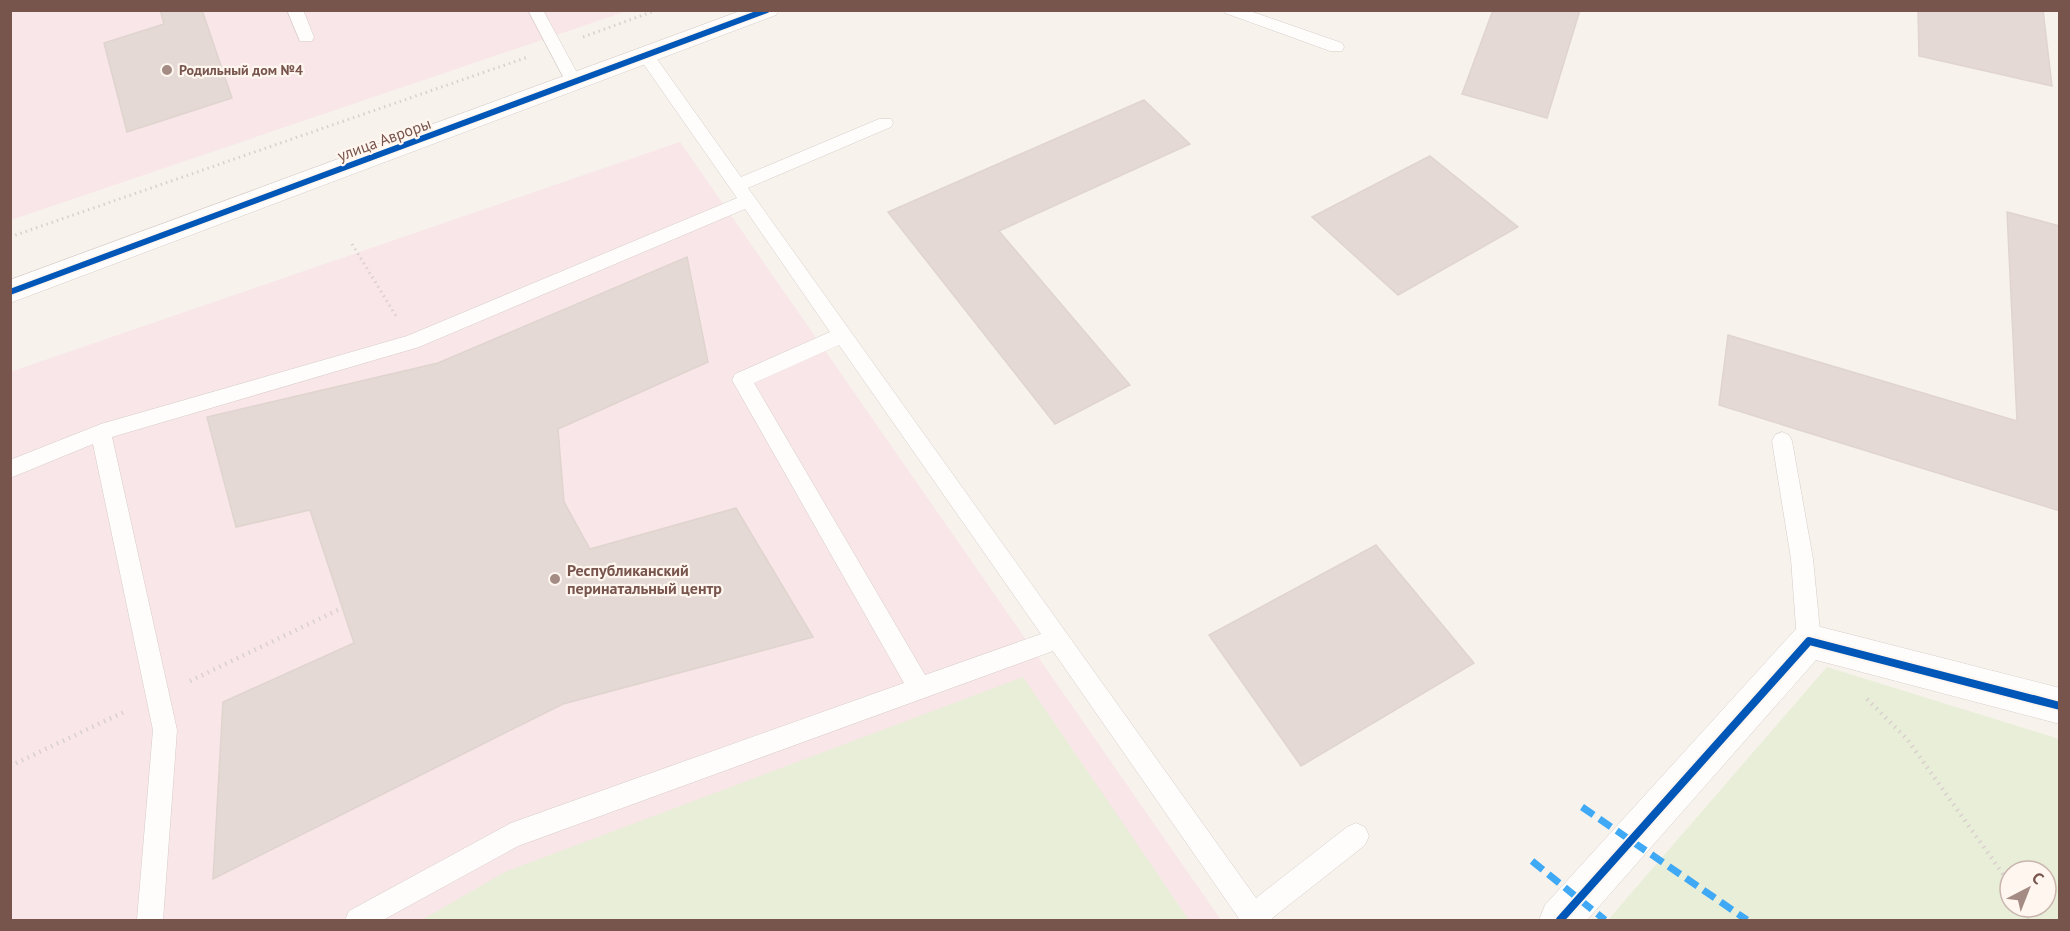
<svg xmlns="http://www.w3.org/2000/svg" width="2070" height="931" viewBox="0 0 2070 931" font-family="'PT Sans',sans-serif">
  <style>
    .medical { fill: #f9e6e8 }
    .green { fill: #e8eed7; fill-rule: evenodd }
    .building { fill: #e4d9d4; stroke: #e0d4cf; stroke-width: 1.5 }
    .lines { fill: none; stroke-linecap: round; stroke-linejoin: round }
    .lane-casing { stroke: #d6cdc9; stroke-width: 1 }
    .street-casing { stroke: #d6cdc9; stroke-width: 1 }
    .secondary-casing { stroke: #d8ceca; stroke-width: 1 }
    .path-far1 { stroke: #dad1cf; stroke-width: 3; stroke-dasharray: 1.5 4; stroke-linecap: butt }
    .path { stroke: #dad1cf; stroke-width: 4.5; stroke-dasharray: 1.5 5; stroke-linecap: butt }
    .lane { fill: #fefdfc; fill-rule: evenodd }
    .street { fill: #fefdfc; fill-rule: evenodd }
    .secondary { fill: #fefdfc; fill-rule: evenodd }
    .quiet { stroke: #3fa9f5; stroke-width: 7; stroke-dasharray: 14 7; stroke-linecap: butt }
    .cycleway-far1-casing { stroke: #fff6ef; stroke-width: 9 }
    .cycleway-casing { stroke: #fff6ef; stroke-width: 12 }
    .cycleway-far1 { stroke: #0057b8; stroke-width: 6 }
    .cycleway { stroke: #0057b8; stroke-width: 8 }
    .poi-dot { fill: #a48b84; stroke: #fff6ef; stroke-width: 2 }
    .labels { text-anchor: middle; stroke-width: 4.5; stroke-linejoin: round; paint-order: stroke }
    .far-poi-label { font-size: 14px; font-weight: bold; fill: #77544c; stroke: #fff6ef; text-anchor: start }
    .street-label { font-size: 16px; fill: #77544c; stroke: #fff6ef }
    .poi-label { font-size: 16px; font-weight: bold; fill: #77544c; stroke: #fff6ef; text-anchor: start }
  </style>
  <rect width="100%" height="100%" fill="#f7f2ec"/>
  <g class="medical">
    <path d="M11,10L627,11L11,220Z"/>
    <path d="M680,142L1221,920H11L10,372Z"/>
  </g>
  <g class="green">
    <path d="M1827,667L2059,739V920H1608ZM2010,871H2046V907H2010Z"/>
    <path d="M1023,677L1189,920H422L505,872Z"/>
  </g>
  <g class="building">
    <path d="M160,10H202L232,98L127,132L104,43L164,24Z"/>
    <path d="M1493,10H1580L1547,118L1462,94Z"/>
    <path d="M1918,10H2043L2052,86L1919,56Z"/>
    <path d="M1144,100L1190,144L999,231L1130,385L1055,424L888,212Z"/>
    <path d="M1430,156L1518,227L1398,295L1312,217Z"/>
    <path d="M2007,212L2060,226V511L1719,405L1728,335L2017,421Z"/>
    <path d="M687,257L708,362L558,429L564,502L590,549L736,508L813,637L563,704L213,879L223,702L354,643L310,510L236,527L207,417L438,363Z"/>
    <path d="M1376,545L1474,663L1301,766L1209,635Z"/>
  </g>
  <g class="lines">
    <g class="lane-casing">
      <g id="lane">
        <path d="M287,10H303L314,37L312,41H300Z"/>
        <path d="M528,10H543L582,82L580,86H568Z"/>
        <path d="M1223,10H1247L1342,43L1344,47L1342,51H1330L1225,13Z"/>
        <path d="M646,51L652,52L741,177L879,119H891L893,123L891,127L748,188L1256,898L1347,827L1356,823L1365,827L1369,836L1365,845L1270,920H1240L1053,651L518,846L383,920H345L349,911L511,823L904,683L732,380L735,374L830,332L745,209L419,347L112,437L177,730L163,920H137L153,730L93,444L10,478V460L101,424L407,336L737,198L638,56ZM839,345L1041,634L925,675L754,383Z"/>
        <path d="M1782,432L1789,435L1792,441L1813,559L1821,641L1817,649L1809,652L1801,649L1797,641L1791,559L1772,441L1775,435Z"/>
      </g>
    </g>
    <g class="street-casing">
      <path id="street" d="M1809,624L2060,688V724L1816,660L1587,920H1539L1545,905L1796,629Z"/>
    </g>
    <g class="secondary-casing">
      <path id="secondary" d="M743,10H779L776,15L10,303V280Z"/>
    </g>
    <g class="path-far1">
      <path d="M583,37L657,10"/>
      <path d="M10,237L528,57"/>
      <path d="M352,244L396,316"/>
    </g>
    <g class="path">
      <path d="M190,681L342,608"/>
      <path d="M1867,699L1907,739L2010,884"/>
      <path d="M10,766L126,711"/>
      <path d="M2021,907L2027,920"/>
    </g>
    <use href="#lane" class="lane"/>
    <use href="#street" class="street"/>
    <use href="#secondary" class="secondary"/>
    <g class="quiet">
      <path d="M1582,807L1747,920"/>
      <path d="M1532,861L1605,920"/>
    </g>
    <g class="cycleway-far1-casing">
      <path id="cycleway-far1" d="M10,292L767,10"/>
    </g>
    <g class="cycleway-casing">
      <path id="cycleway" d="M1560,920L1809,641L2060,706"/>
    </g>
    <use href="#cycleway-far1" class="cycleway-far1"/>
    <use href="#cycleway" class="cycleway"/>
  </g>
  <g class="poi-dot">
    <circle cx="167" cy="70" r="6"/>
    <circle cx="555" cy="579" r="6"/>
  </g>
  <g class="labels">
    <g class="far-poi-label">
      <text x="179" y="75">Родильный дом №4</text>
    </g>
    <g class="street-label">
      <text transform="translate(384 139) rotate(-20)" y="6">улица Авроры</text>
    </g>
    <g class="poi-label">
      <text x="567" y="576">Республиканский<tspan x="567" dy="18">перинатальный центр</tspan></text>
    </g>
  </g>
  <rect width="2070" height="931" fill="none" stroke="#77544c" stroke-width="24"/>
  <g transform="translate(2028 889) rotate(42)"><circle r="28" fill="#fff6ef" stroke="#c9b5ae" stroke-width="1.5"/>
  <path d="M0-4.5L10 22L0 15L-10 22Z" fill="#a48b84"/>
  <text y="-9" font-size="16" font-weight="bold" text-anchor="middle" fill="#77544c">С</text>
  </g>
</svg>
